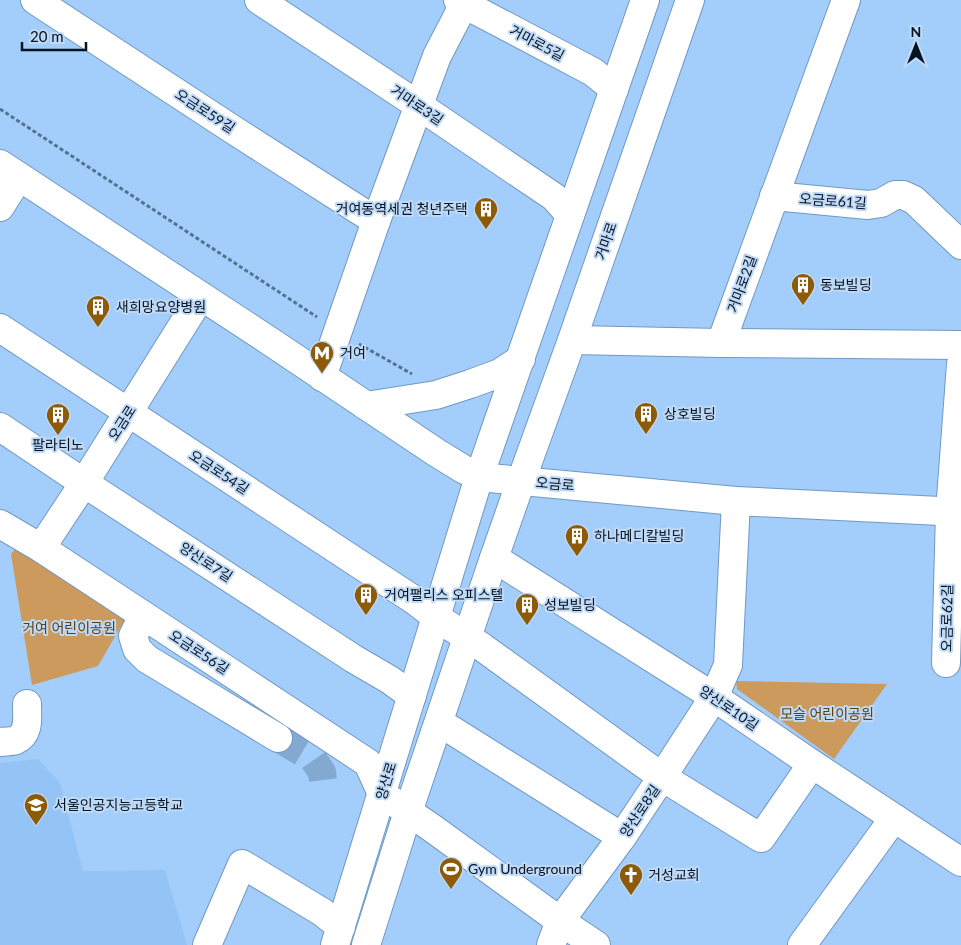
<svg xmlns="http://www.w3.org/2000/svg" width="961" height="945" viewBox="0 0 961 945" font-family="Lato,'Noto Sans KR',sans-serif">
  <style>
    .built { fill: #94c3f6 }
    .green { fill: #cc9a5c }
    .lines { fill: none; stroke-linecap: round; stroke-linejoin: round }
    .minor-tunnel { stroke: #83a9d1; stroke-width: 28; stroke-dasharray: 28 14; stroke-linecap: butt }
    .minor-casing { stroke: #7098c4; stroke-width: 30 }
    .major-casing { stroke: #7098c4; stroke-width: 30 }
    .path { stroke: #547291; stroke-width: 3; stroke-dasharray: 4 2.5; stroke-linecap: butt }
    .minor { stroke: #fff; stroke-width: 28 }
    .major { stroke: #fff; stroke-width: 28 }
    .labels { text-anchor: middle; stroke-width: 4; stroke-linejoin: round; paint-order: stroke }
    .street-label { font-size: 14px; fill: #041323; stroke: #c0d9f5 }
    .poi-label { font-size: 14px; fill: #041323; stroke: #c0d9f5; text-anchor: start }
    .park-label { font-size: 14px; fill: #5d3e13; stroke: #c0d9f5 }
  </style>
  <rect width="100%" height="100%" fill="#a3cefc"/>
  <path class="built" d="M38,759L60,783L83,871L165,870L187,945H0V763Z"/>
  <g class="green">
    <path d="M21,542L128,614L98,666L32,685L11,554Z"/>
    <path d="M736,681L887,684L834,759L737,689Z"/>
  </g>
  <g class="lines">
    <path class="minor-tunnel" d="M278,738L313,759L322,772L323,780"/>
    <g class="minor-casing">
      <g id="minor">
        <path d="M35,0L232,129L376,221"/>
        <path d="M259,0L418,105L554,197L570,215"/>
        <path d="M458,0L464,4L593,72L614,89"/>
        <path d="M774,196L868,205L881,203L895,195H903L914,200L961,245"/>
        <path d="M0,207L19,177"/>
        <path d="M0,328L414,600L436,617L482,647L662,777L761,838L812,764"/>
        <path d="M572,340L721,343L961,345"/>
        <path d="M721,343L846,0"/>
        <path d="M322,377L376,221L437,56L464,4L468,0"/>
        <path d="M0,427L84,483L354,659L390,680L412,696"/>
        <path d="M0,524L41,548L368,763L382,794L432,828L560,921L596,945"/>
        <path d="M41,548L84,483L201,296"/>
        <path d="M494,558L714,697L812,764L961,862"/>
        <path d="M143,616L133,636L137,649L147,659L278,738"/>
        <path d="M946,663L950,512L961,364"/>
        <path d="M450,729L622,837"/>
        <path d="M0,742C5,741 12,742 16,740C30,734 27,717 27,704"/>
        <path d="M207,945L242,864L322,912L341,927"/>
        <path d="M551,945L560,921L622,837L662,777L714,697L728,665L736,501"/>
        <path d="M802,945L894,818"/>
      </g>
    </g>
    <g class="major-casing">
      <g id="major">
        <path d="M0,164L268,340L437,453L463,469L479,477L736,501L961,512"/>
        <path d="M366,406L436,395L470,384L500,373L521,359"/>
        <path d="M335,945L479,477L645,0"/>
        <path d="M366,945L408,812L494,558L521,481L572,340L690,0"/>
      </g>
    </g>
    <g class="path">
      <path d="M0,109L317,317"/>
      <path d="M359,344L412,374"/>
    </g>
    <use href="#minor" class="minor"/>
    <use href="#major" class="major"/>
  </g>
  <defs>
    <g id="building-pin" transform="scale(1.25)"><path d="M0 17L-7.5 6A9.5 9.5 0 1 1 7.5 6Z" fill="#8d5a07" stroke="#c0d9f5"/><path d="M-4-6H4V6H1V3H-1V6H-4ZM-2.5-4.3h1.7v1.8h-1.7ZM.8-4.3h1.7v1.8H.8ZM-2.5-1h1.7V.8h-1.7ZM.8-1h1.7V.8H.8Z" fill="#fff"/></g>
    <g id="metro-pin" transform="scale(1.25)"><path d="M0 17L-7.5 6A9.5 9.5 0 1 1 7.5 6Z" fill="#8d5a07" stroke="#c0d9f5"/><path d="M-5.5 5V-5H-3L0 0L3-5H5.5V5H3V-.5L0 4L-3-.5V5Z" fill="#fff"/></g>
    <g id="school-pin" transform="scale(1.25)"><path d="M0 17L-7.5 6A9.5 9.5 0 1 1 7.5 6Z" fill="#8d5a07" stroke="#c0d9f5"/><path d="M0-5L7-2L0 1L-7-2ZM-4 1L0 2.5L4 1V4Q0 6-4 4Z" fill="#fff"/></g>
    <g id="stadium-pin" transform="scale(1.25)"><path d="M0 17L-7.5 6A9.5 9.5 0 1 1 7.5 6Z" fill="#8d5a07" stroke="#c0d9f5"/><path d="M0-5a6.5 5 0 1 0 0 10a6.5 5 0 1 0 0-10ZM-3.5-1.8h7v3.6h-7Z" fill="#fff"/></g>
    <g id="church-pin" transform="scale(1.25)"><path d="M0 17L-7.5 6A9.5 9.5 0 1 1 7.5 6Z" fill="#8d5a07" stroke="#c0d9f5"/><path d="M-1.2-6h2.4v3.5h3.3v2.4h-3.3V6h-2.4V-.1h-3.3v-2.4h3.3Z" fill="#fff"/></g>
  </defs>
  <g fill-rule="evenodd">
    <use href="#building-pin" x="486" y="209"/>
    <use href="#building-pin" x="803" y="285"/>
    <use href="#building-pin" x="98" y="307"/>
    <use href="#metro-pin" x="322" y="353"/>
    <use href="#building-pin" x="646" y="414"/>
    <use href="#building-pin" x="58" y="415"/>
    <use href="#building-pin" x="577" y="536"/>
    <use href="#building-pin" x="366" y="595"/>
    <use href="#building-pin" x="527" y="605"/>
    <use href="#school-pin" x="36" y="805"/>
    <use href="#stadium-pin" x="451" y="869"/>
    <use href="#church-pin" x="631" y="875"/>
  </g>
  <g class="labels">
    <g class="street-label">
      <text transform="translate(537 43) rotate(28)" y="5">거마로5길</text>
      <text transform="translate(417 105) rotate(34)" y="5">거마로3길</text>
      <text transform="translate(205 111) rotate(33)" y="5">오금로59길</text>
      <text transform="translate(833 201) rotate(4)" y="5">오금로61길</text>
      <text transform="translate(606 241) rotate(-71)" y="5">거마로</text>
      <text transform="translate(742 284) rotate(-70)" y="5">거마로2길</text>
      <text transform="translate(122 423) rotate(-58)" y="5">오금로</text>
      <text transform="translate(219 472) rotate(33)" y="5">오금로54길</text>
      <text transform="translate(555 484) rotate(5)" y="5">오금로</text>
      <text transform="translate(206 562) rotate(33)" y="5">양산로7길</text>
      <text transform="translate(947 618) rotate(-89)" y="5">오금로62길</text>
      <text transform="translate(199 652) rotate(33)" y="5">오금로56길</text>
      <text transform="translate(729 708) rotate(34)" y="5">양산로10길</text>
      <text transform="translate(386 781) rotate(-73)" y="5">양산로</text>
      <text transform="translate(640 811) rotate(-56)" y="5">양산로8길</text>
    </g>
    <g class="poi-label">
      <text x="468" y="214" text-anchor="end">거여동역세권 청년주택</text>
      <text x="820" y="290">동보빌딩</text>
      <text x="116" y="312">새희망요양병원</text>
      <text x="340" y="358">거여</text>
      <text x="664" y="419">상호빌딩</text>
      <text x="58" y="450" text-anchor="middle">팔라티노</text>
      <text x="594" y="541">하나메디칼빌딩</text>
      <text x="384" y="600">거여팰리스 오피스텔</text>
      <text x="544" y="610">성보빌딩</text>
      <text x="54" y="810">서울인공지능고등학교</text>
      <text x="468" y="874">Gym Underground</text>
      <text x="648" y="880">거성교회</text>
    </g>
    <g class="park-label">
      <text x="69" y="633">거여 어린이공원</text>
      <text x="827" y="719">모슬 어린이공원</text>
    </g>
  </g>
  <g transform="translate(916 45)" stroke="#c0d9f5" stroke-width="4" paint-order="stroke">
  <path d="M0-4L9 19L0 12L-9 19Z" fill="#041323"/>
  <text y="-8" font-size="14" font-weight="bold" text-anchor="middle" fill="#041323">N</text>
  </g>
  <path d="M22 42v8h64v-8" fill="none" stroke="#041323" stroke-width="2.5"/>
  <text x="30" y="42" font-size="15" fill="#041323" stroke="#c0d9f5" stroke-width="4" paint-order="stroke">20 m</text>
</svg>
